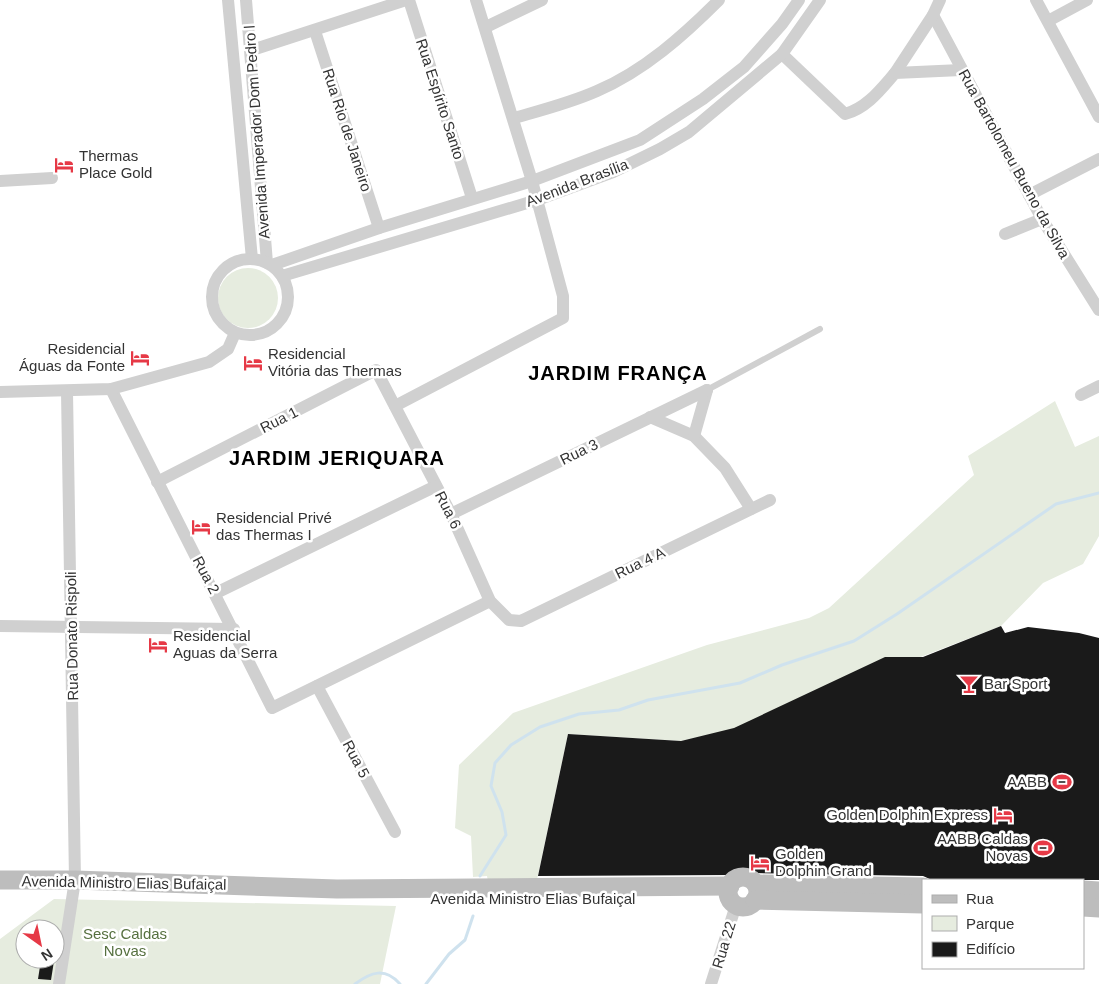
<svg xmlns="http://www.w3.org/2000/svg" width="1099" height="984" viewBox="0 0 1099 984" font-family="Arial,sans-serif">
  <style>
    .green { fill: #e6ecdf; fill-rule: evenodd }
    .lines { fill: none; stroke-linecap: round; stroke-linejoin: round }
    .stream { stroke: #cfe2ee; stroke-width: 3 }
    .building { fill: #1a1a1a }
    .service { stroke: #d0d0d0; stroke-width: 6 }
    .minor { stroke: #d0d0d0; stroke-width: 12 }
    .secondary { stroke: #bdbdbd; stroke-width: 19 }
    .labels { text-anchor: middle; stroke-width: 5; stroke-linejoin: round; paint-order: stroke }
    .street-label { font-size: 15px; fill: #333; stroke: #fff }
    .poi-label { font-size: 15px; fill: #333; stroke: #fff; text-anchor: start }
    .park-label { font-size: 15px; fill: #56703f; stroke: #fff }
    .district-label { font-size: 20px; font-weight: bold; letter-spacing: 1px; fill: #000; stroke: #fff }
  </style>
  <rect width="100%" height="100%" fill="#fff"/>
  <g class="green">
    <circle cx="248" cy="298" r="30"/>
    <path d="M1055,401L1075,447L1099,436V536L1083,564L1043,583L1001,626L734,729L681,741L568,734L537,880L488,882L487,876L473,877L471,836L455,828L459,765L513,713L707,645L809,618L829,608L974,475L968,456Z"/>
    <path d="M54,899L396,906L380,984H0V939ZM25,929H55V959H25Z"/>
  </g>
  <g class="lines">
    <g class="stream">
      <path d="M480,876L506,835L502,812L491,786L495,763L511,745L540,727L579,714L619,710L648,700L740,683L782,665L854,641L897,614L1056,504L1099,493"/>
      <path d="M355,984C371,972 385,967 400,984"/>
      <path d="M426,984L449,954L465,940L473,916"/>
    </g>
  </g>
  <g class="building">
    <path d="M1001,626L1005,633L1028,627L1079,633L1099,638V880H932L923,876L753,873L743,871L731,875L538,876L568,734L681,741L734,728L885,657H923Z"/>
    <path d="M41,960L54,961L51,980L38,979Z"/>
  </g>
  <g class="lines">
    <path class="service" d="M707,390L820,329"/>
    <g class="minor">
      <path d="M228,0L252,259"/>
      <path d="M246,0L267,263"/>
      <path d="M409,0L472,198"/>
      <path d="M1036,0L1099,117"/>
      <path d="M933,15L1042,219L1099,310"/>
      <path d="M1048,21L1087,0"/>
      <path d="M486,27L542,0"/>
      <path d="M315,31L379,228"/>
      <path d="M252,50L406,0"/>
      <path d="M782,54L845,114C867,108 881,89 895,73L961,70"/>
      <path d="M895,73L933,15L940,0"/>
      <path d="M514,118C542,110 570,103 597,91C644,71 684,35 719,0"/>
      <path d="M0,181L52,178"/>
      <path d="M1029,195L1099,159"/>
      <path d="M1005,234L1042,219"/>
      <circle cx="250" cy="297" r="38"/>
      <path d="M272,265L379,228L532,181L640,140L703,99L744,67L782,24L799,0"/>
      <path d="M282,276L537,200L613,172L660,149L689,132L782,54L820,0"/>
      <path d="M111,389L272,708L490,601"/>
      <path d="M0,392L111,389L209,362L228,349L235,333"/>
      <path d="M1081,395L1099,386"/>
      <path d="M395,406L563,318V296L532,181L476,0"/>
      <path d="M650,417L694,436L725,468L751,509"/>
      <path d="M694,436L707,390"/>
      <path d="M157,482L376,370L451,514L490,601L509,620L521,621L770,500"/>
      <path d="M451,514L707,390"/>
      <path d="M216,593L436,486"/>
      <path d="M0,626L234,629"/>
      <path d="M317,686L395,832"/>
      <path d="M59,984L75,880L67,392"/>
      <path d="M711,984L736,905"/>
    </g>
    <g class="secondary">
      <circle cx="743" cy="892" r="15"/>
      <path d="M0,880H75L337,889L730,886"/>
      <path d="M756,884L923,887"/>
      <path d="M1083,890L1099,891"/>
      <path d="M755,900L923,904"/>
      <path d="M1083,907L1099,908"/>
    </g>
  </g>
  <defs>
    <g id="hotel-bare" transform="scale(1.5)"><path d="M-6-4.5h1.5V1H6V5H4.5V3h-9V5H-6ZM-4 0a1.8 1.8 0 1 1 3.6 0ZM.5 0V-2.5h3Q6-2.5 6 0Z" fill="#e63946" stroke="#fff" stroke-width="2.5" paint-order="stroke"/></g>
    <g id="bar-bare" transform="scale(1.5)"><path d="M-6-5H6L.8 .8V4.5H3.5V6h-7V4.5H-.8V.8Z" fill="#e63946" stroke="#fff" stroke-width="2.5" paint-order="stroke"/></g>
    <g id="stadium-bare" transform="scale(1.5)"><path d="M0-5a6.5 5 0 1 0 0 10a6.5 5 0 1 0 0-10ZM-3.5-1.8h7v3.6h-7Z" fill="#e63946" stroke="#fff" stroke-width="2.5" paint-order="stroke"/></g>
  </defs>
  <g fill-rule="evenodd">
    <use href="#hotel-bare" x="64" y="165"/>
    <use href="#hotel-bare" x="140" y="358"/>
    <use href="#hotel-bare" x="253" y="363"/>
    <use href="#hotel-bare" x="201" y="527"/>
    <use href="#hotel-bare" x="158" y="645"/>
    <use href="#bar-bare" x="969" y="684"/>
    <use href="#stadium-bare" x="1062" y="782"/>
    <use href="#hotel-bare" x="1003" y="815"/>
    <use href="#stadium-bare" x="1043" y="848"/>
    <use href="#hotel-bare" x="760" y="863"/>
  </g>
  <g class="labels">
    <g class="street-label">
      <text transform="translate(440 99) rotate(72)" y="5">Rua Espírito Santo</text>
      <text transform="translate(347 130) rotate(72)" y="5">Rua Rio de Janeiro</text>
      <text transform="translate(257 132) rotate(-94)" y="5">Avenida Imperador Dom Pedro l</text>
      <text transform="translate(1014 164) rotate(61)" y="5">Rua Bartolomeu Bueno da Silva</text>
      <text transform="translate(577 183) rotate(-21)" y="5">Avenida Brasília</text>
      <text transform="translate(279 420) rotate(-27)" y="5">Rua 1</text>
      <text transform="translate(579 452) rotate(-26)" y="5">Rua 3</text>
      <text transform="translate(448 510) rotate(63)" y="5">Rua 6</text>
      <text transform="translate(640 563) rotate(-26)" y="5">Rua 4 A</text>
      <text transform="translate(206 575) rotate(62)" y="5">Rua 2</text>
      <text transform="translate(72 636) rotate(-91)" y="5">Rua Donato Rispoli</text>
      <text transform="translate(356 759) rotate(62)" y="5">Rua 5</text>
      <text transform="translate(124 883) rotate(1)" y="5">Avenida Ministro Elias Bufaiçal</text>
      <text x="533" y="904">Avenida Ministro Elias Bufaiçal</text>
      <text transform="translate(724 945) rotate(-73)" y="5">Rua 22</text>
    </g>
    <g class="poi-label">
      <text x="79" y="161">Thermas<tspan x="79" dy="17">Place Gold</tspan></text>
      <text x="125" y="354" text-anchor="end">Residencial<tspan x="125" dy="17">Águas da Fonte</tspan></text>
      <text x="268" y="359">Residencial<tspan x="268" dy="17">Vitória das Thermas</tspan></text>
      <text x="216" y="523">Residencial Privé<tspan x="216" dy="17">das Thermas I</tspan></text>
      <text x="173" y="641">Residencial<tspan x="173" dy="17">Aguas da Serra</tspan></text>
      <text x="984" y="689">Bar Sport</text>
      <text x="1047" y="787" text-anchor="end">AABB</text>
      <text x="988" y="820" text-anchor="end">Golden Dolphin Express</text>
      <text x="1028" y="844" text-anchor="end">AABB Caldas<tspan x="1028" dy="17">Novas</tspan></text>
      <text x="775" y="859">Golden<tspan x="775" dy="17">Dolphin Grand</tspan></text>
    </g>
    <g class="park-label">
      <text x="125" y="939">Sesc Caldas<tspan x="125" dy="17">Novas</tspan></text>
    </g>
    <g class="district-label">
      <text x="618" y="380">JARDIM FRANÇA</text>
      <text x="337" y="465">JARDIM JERIQUARA</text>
    </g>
  </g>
  <rect x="922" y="879" width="162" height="90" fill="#ffffff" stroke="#adadad"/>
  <rect x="932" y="895" width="25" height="8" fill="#bdbdbd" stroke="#adadad"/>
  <text x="966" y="904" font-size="15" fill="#333333">Rua</text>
  <rect x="932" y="916" width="25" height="15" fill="#e6ecdf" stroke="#adadad"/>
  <text x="966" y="929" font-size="15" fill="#333333">Parque</text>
  <rect x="932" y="942" width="25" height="15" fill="#1a1a1a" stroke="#adadad"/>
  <text x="966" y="954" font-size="15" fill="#333333">Edifício</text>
  <g transform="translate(40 944) rotate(147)"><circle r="24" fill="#ffffff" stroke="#adadad"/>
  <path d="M0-4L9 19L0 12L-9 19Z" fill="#e63946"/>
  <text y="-8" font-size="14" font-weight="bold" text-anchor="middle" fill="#333333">N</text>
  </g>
</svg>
